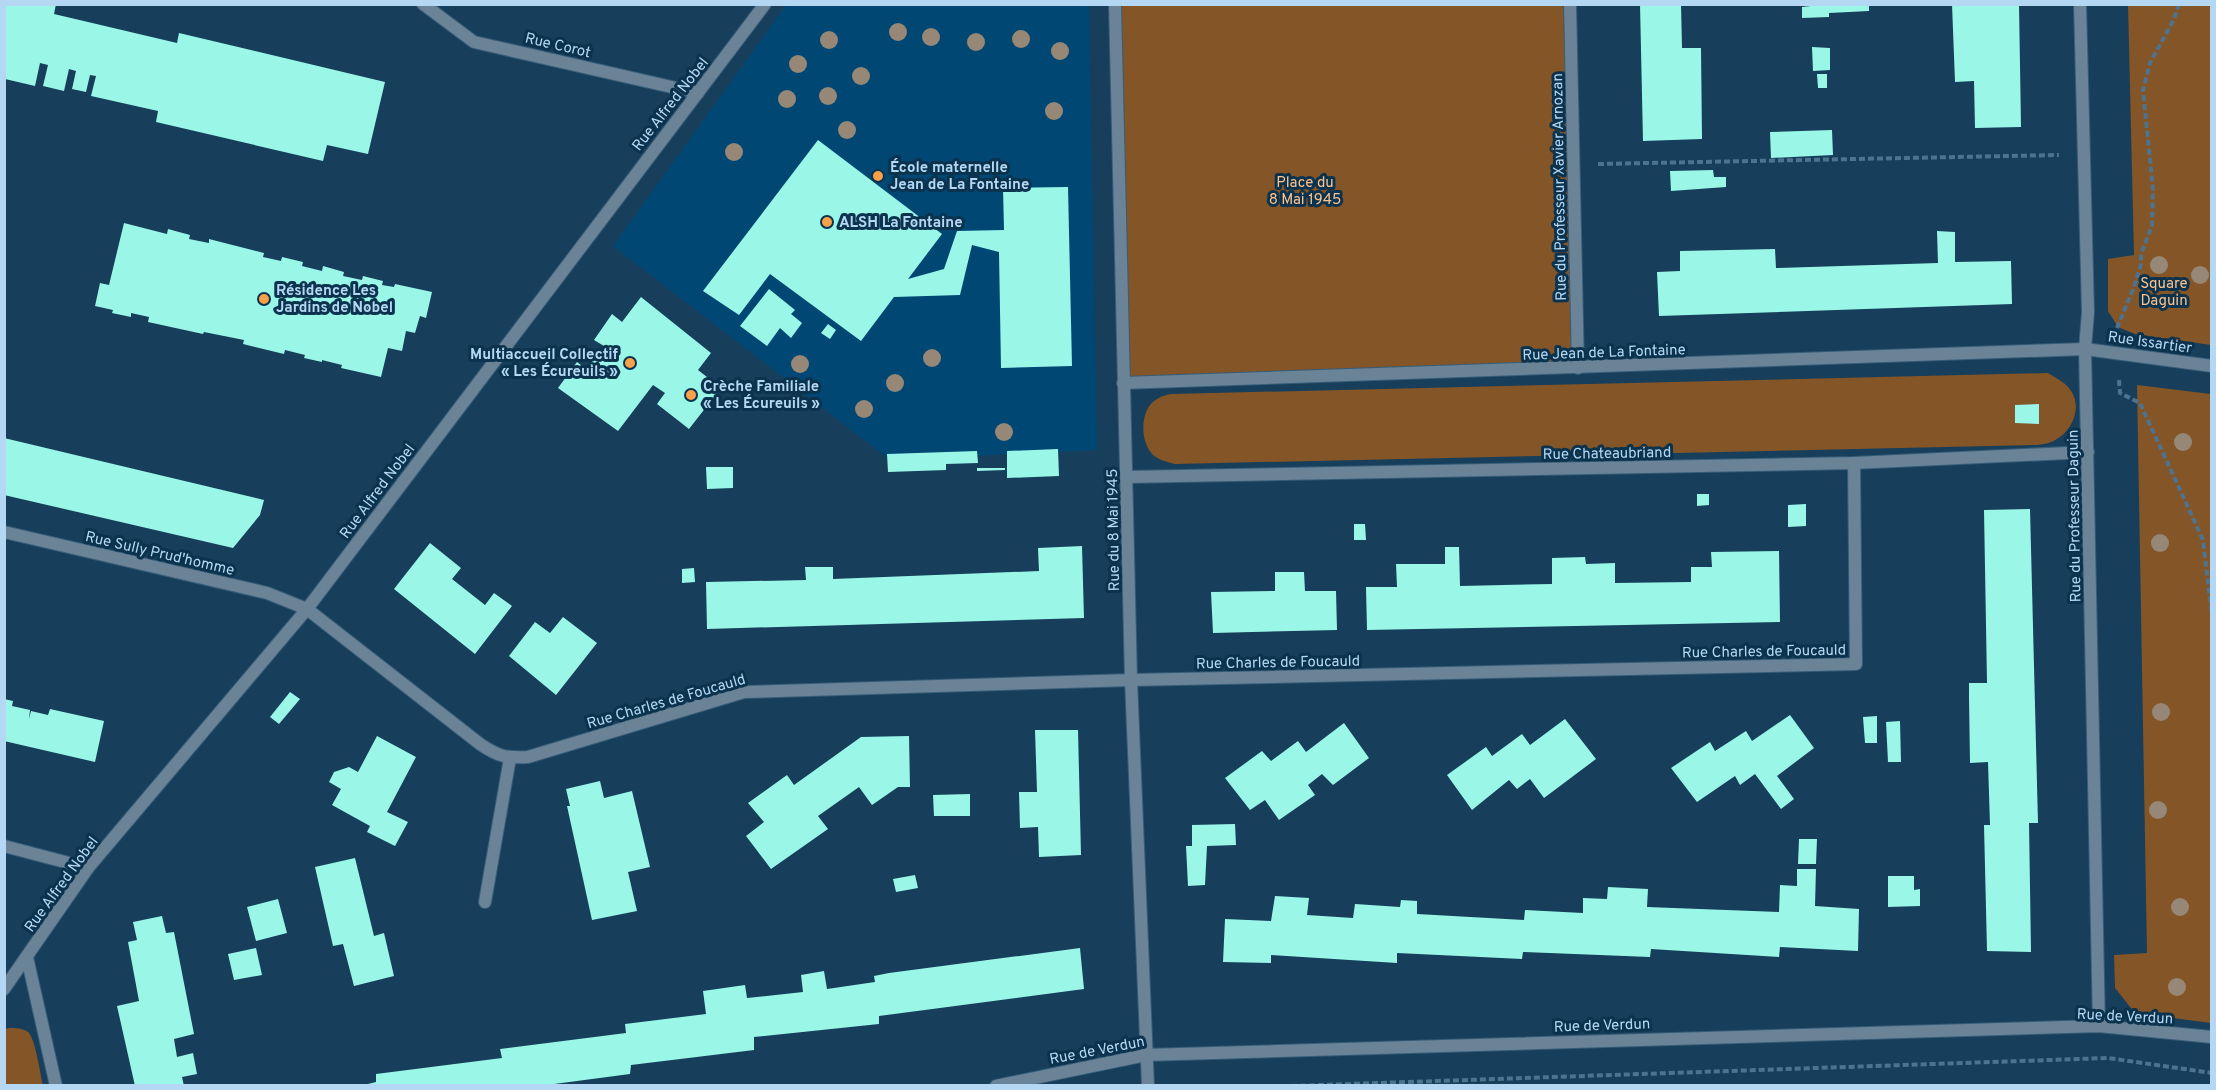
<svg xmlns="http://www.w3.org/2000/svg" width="2216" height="1090" viewBox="0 0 2216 1090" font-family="Overpass,sans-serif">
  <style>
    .built { fill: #004873 }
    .green { fill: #845527 }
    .building { fill: #9af7e8 }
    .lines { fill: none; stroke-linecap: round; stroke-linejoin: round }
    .minor-casing { stroke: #365d79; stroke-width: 14 }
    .path { stroke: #4d738f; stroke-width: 4; stroke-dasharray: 6 3; stroke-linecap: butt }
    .minor { stroke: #6b8397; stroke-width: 12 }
    .tree { fill: #968776 }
    .poi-dot { fill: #f7a14a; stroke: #0b334e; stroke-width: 2 }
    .labels { text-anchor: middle; stroke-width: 6; stroke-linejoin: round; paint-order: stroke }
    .street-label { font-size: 15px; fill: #b4d7f4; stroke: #0b334e }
    .poi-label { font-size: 15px; font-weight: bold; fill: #b4d7f4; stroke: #0b334e; text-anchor: start }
    .park-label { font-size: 15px; fill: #fec28c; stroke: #0b334e }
  </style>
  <rect width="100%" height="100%" fill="#173e5a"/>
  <path class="built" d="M786,5H1089L1097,450L890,460L613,246Z"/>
  <g class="green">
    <path d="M1115,5H1570L1578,368L1123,383Z"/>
    <path d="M2128,5H2211V345L2135,334L2118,327L2108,311V259L2134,255Z"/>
    <path d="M2048,373C2054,377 2063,381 2068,387C2085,405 2072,434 2051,442C2047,444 2041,444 2037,445L1175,464C1167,462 1159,460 1153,455C1139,441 1140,408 1157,399C1161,396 1167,395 1171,394Z"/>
    <path d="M2137,385L2211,394V1023L2135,1013L2115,988L2114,955L2147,953Z"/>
    <path d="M9,1028C15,1028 23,1028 28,1032C36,1040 40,1074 43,1085H5V1029Z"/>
  </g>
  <g class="building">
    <path d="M5,4H56L54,14L177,43L179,33L385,82L368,154L327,145L323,161L156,122L158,111L91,96L96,76L90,75L86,92L72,89L76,71L69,69L64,91L43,86L48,65L40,63L35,86L5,79Z"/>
    <path d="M1640,4H1681L1682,48H1701L1702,139L1643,141Z"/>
    <path d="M1828,4H1869V11L1829,13V17L1802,18V7Z"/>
    <path d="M1952,4H2019L2021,127L1975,128L1974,81L1955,82Z"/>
    <path d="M1812,47L1830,48V70L1813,71Z"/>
    <path d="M1817,74H1827V88H1818Z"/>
    <path d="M1832,130L1833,155L1771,158L1770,132Z"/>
    <path d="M818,140L942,234L908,279L944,269L957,231L1004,230L1003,188L1068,187L1072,366L1001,368L999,252L972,245L960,295L894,297L861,341L770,274L739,315L703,291Z"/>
    <path d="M1713,170L1714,177H1726V187L1671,191L1670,171Z"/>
    <path d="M124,223L167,234L168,229L190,235L189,239L209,243V239L264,253L263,257L281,261L282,257L303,262L302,266L322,271L323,266L344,272L343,276L362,280L363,276L383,281L382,285L394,287L395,284L432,292L426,318L420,316L415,333L406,331L402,351L388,348L381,377L341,368L342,365L322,360V362L304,358L305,355L285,350L284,354L243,344L244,340L204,332L203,334L148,322L149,317L131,313V317L112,313L113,310L95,306L100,283L109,285Z"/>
    <path d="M1937,231L1955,232V262L2011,261L2012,304L1659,316L1657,272L1680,271V251L1775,249L1776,268L1938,263Z"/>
    <path d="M769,289L795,310L791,314L802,323L791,338L780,328L767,346L740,326Z"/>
    <path d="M641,297L711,353L698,370L721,388L689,429L657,404L665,393L653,385L618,431L558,388L577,362L586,369L604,346L594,340L612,314L622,322Z"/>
    <path d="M828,324L836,330L830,339L821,333Z"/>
    <path d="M2039,404V424L2015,423V405Z"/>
    <path d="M4,438L264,500L260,515L233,548L4,495Z"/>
    <path d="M1058,449L1059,476L1007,478V451Z"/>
    <path d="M977,451L978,463L946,464V470L888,472L887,454Z"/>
    <path d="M706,467H733V488L707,489Z"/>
    <path d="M977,468H1005V470L977,471Z"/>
    <path d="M1697,494H1709V505L1697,506Z"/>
    <path d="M1806,504V526L1788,527V505Z"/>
    <path d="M2030,509L2038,823H2029L2031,952L1987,951L1984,825H1990L1988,762L1970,763L1969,697V683H1987L1984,510Z"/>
    <path d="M1354,524H1365L1366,540H1354Z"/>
    <path d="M430,543L461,568L452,579L485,605L494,593L512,606L475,654L394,589Z"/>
    <path d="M1082,546L1084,618L707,629L706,582L806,580L805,567H833V579L1039,571L1038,548Z"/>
    <path d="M1445,547H1459L1460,586L1552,584V558L1585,557L1586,564L1615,563V583L1691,582V567H1712L1711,552L1779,551L1780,622L1367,630L1366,587H1397L1396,564H1445Z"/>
    <path d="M694,568L695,582L682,583V569Z"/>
    <path d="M1275,572H1304L1305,591H1336L1337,630L1213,633L1211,592L1275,591Z"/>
    <path d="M563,617L597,643L556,695L509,656L535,622L550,633Z"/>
    <path d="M290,692L300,699L279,724L270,717Z"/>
    <path d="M4,699L13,701L12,706L30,710L29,719L31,711L48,715L50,709L104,721L95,762L4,741Z"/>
    <path d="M1790,715L1814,748L1777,776L1794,799L1781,809L1755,774L1740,785L1735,776L1697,802L1671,768L1710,742L1715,751L1746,731L1752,741Z"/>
    <path d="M1877,716V743H1865L1863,717Z"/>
    <path d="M1565,719L1596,759L1544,798L1530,779L1517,789L1509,780L1472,810L1447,775L1486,747L1492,756L1522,734L1530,745Z"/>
    <path d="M1900,721L1901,762H1888L1886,722Z"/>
    <path d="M1344,723L1369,758L1333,785L1322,774L1308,785L1315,795L1279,820L1265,800L1250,810L1225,778L1262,751L1271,761L1298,741L1306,752Z"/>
    <path d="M1035,730H1078L1081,855L1039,857L1038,827L1020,828L1019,792H1037Z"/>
    <path d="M377,736L416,757L387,812L408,822L395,846L367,832L370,826L332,805L341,789L329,782L334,772L349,767L358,772Z"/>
    <path d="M909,736L910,787H898L872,805L859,787L818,816L828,829L771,869L746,836L764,822L748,803L787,775L794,785L861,737Z"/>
    <path d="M600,781L604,798L632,791L650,867L628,872L637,911L592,920L567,806H570L566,789Z"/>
    <path d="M970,794V816H934L933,795Z"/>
    <path d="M1235,824L1236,845L1207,846L1205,885L1188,886L1186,846H1192V825Z"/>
    <path d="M1799,839H1817L1816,864H1798Z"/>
    <path d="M355,858L374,936L384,933L394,976L354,986L343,944L333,946L315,867Z"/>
    <path d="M1797,869H1816L1815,906L1859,909L1858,951L1780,947L1779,957L1651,949L1650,957L1523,952L1522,959L1397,953V963L1271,955V963L1223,962L1225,919L1271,921L1275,896L1309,898L1307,915L1353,918L1355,904L1400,907L1401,900L1417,901V914L1524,920L1525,910L1583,913V898L1607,899L1608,887L1648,889L1647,907L1779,912L1780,885L1797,886Z"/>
    <path d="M915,875L918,888L896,892L893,879Z"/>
    <path d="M1888,876H1914V890L1920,889V906L1888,907Z"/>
    <path d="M278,899L287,933L256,941L247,907Z"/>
    <path d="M162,916L166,933L174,932L194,1034L174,1039L177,1057L193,1053L197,1074L182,1077L184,1086H135L117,1006L139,1001L128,942L137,940L133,922Z"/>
    <path d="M256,948L262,975L234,980L228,954Z"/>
    <path d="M1080,948L1084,989L879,1016V1024L754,1037V1050L631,1065L630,1074L539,1086H360L376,1082V1074L502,1058L500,1049L626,1033L625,1024L706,1014L703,991L745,985L747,998L803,992L801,975L824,971L827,989L875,982L874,976L889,973Z"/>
  </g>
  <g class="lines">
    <g class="minor-casing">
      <g id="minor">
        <path d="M423,4L474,42L698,93"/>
        <path d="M1115,4L1131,680L1148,1086"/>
        <path d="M1570,4L1578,368"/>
        <path d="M2080,4L2088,312L2085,349L2099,1026"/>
        <path d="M1123,383L2085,349L2212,366"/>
        <path d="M1127,477L1854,463L2088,452"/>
        <path d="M4,532L267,593L307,609L480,744C499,757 506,758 528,757L744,692L1131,680L1856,664L1854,463"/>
        <path d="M4,846L88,868"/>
        <path d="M485,902L510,758"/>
        <path d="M27,957L56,1086"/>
        <path d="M4,989L88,868L307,609L765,4"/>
        <path d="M996,1086L1146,1055L2099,1026L2212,1037"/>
      </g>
    </g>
    <g class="path">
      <path d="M1598,164L2059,155"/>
      <path d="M2117,328L2134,287L2141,264V254L2152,226L2153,189L2143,90L2150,63L2174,19L2179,4"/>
      <path d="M2119,380L2120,393L2140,403L2203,540L2212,617"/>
      <path d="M1291,1086L2108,1058L2212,1073"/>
    </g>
    <use href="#minor" class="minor"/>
  </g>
  <g class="tree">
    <circle cx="898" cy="32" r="9"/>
    <circle cx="931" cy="37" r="9"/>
    <circle cx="1021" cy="39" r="9"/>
    <circle cx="829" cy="40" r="9"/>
    <circle cx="976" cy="42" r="9"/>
    <circle cx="1060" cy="51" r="9"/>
    <circle cx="798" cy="64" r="9"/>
    <circle cx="861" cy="76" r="9"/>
    <circle cx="828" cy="96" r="9"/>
    <circle cx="787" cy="99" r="9"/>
    <circle cx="1054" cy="111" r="9"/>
    <circle cx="847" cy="130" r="9"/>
    <circle cx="734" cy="152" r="9"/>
    <circle cx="2159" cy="265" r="9"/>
    <circle cx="2200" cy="275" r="9"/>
    <circle cx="932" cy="358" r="9"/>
    <circle cx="800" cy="364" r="9"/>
    <circle cx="895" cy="383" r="9"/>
    <circle cx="864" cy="409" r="9"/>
    <circle cx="1004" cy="432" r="9"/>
    <circle cx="2183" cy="442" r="9"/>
    <circle cx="2160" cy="543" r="9"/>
    <circle cx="2161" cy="712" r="9"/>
    <circle cx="2158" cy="810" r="9"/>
    <circle cx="2180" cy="907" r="9"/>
    <circle cx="2177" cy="987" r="9"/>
  </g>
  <g class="poi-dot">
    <circle cx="878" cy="176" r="6"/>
    <circle cx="827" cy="222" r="6"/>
    <circle cx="264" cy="299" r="6"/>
    <circle cx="630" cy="363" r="6"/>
    <circle cx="691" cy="395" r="6"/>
  </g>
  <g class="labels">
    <g class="street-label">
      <text transform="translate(558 45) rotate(13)" y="5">Rue Corot</text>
      <text transform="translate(670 104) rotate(-52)" y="5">Rue Alfred Nobel</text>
      <text transform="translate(1559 187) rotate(-91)" y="5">Rue du Professeur Xavier Arnozan</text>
      <text transform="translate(2150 342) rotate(8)" y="5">Rue Issartier</text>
      <text transform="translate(1604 352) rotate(-2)" y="5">Rue Jean de La Fontaine</text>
      <text transform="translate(1607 453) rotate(-1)" y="5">Rue Chateaubriand</text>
      <text transform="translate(377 491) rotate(-53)" y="5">Rue Alfred Nobel</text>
      <text transform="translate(2074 516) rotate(-91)" y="5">Rue du Professeur Daguin</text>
      <text transform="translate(1113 530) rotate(-91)" y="5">Rue du 8 Mai 1945</text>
      <text transform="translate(160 553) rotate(13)" y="5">Rue Sully Prud'homme</text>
      <text transform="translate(1764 651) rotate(-1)" y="5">Rue Charles de Foucauld</text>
      <text transform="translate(1278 662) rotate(-1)" y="5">Rue Charles de Foucauld</text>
      <text transform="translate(666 701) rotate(-16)" y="5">Rue Charles de Foucauld</text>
      <text transform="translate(61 884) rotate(-54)" y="5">Rue Alfred Nobel</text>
      <text transform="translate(2125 1016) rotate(3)" y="5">Rue de Verdun</text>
      <text transform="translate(1602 1025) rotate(-2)" y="5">Rue de Verdun</text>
      <text transform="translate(1097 1050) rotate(-11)" y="5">Rue de Verdun</text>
    </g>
    <g class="poi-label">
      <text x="890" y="172">École maternelle<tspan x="890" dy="17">Jean de La Fontaine</tspan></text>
      <text x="839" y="227">ALSH La Fontaine</text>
      <text x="276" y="295">Résidence Les<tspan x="276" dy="17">Jardins de Nobel</tspan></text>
      <text x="618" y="359" text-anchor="end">Multiaccueil Collectif<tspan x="618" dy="17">« Les Écureuils »</tspan></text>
      <text x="703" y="391">Crèche Familiale<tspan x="703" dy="17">« Les Écureuils »</tspan></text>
    </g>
    <g class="park-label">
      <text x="1305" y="187">Place du<tspan x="1305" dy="17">8 Mai 1945</tspan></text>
      <text x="2164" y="288">Square<tspan x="2164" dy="17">Daguin</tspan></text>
    </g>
  </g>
  <rect width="2216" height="1090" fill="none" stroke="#b4d7f4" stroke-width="12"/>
</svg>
